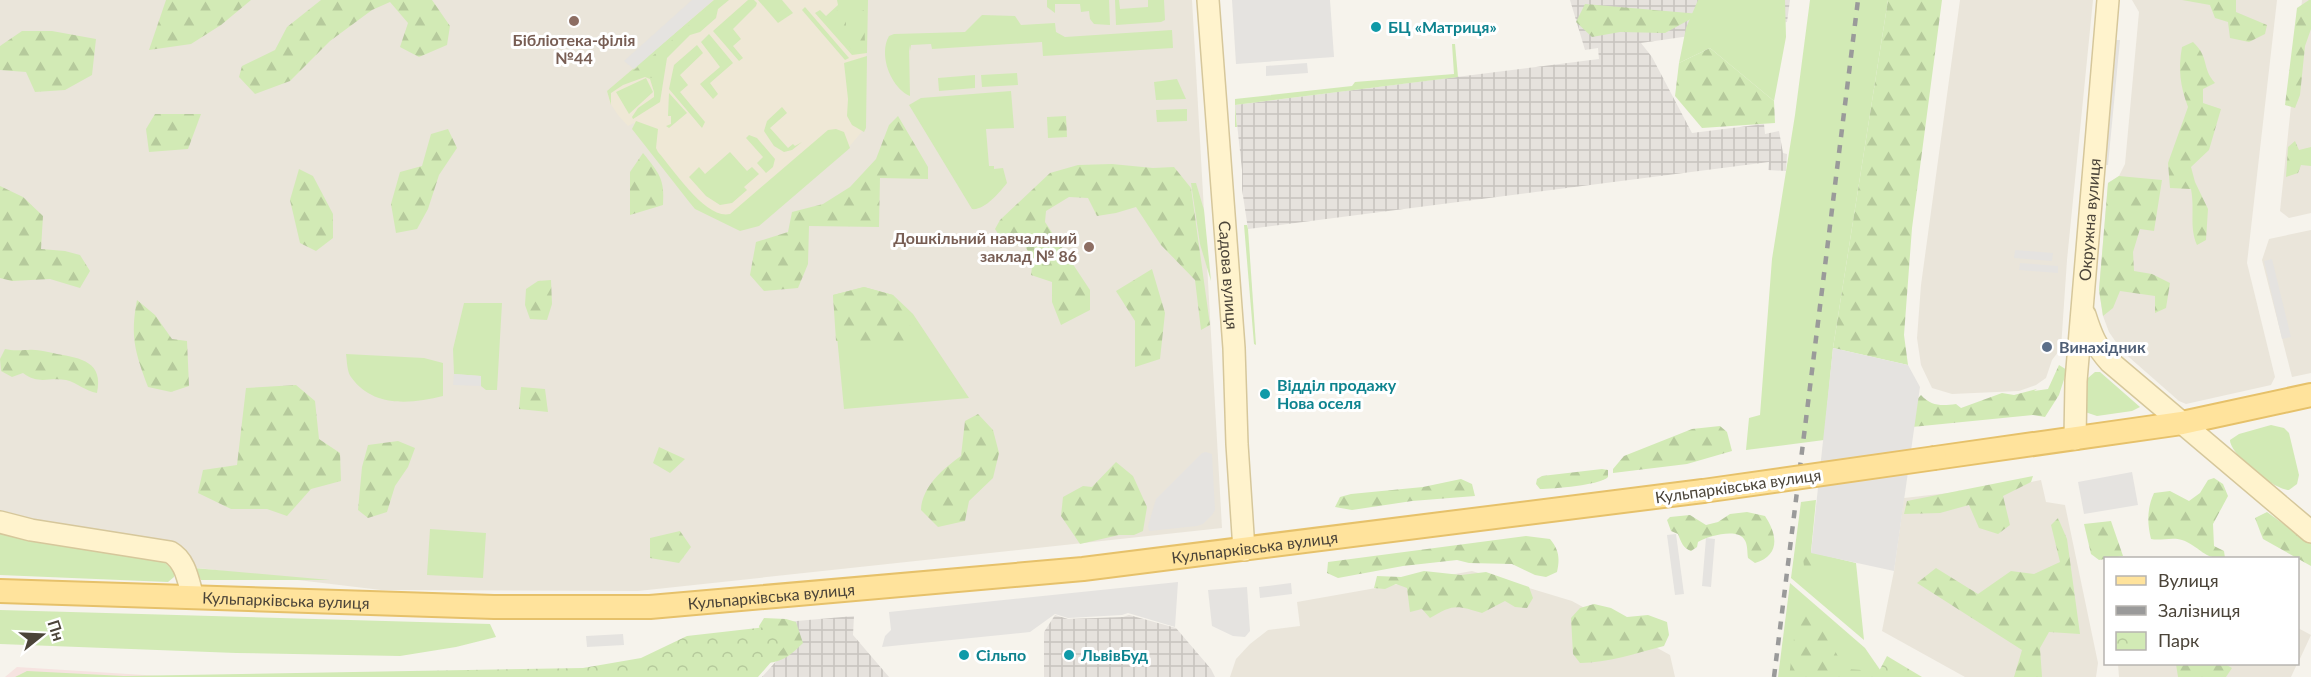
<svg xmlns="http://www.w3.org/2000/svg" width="2311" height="677" viewBox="0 0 2311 677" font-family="Lato,sans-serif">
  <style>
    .residential { fill: #eae5da }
    .industrial { fill: url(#industrial-grid) }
    .education { fill: #efe8d6 }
    .medical { fill: #f6e3e0 }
    .grass { fill: #d2eab5 }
    .forest { fill: url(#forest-firs) }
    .park { fill: url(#park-crowns) }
    .parking { fill: #e5e3e0 }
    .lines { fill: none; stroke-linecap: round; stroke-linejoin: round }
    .secondary-casing { stroke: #d6c79b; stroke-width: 24 }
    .primary-casing { stroke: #e6c16a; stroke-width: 26 }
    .secondary { stroke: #fff3cd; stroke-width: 21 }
    .primary { stroke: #ffe39c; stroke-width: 22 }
    .rail { stroke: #9a9a9a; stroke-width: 4.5; stroke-dasharray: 8 8; stroke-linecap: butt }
    .primary-bridge-casing { stroke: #e6c16a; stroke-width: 26; stroke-linecap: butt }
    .primary-bridge { stroke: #ffe39c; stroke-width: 22 }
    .education-dot { fill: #8d6e63; stroke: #fff; stroke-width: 2 }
    .culture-dot { fill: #0f9aa8; stroke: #fff; stroke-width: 2 }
    .service-dot { fill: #5c6f8a; stroke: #fff; stroke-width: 2 }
    .labels { text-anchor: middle; stroke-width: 6; stroke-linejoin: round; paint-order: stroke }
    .culture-label { font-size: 16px; font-weight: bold; fill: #0d838f; stroke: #fff; text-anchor: start }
    .education-label { font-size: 16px; font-weight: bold; fill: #785e54; stroke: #fff }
    .street-label { font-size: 16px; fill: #4b4439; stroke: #fff }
    .service-label { font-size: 16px; font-weight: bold; fill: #4e5e75; stroke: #fff; text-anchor: start }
  </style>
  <defs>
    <pattern id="industrial-grid" width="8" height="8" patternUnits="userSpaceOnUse" patternTransform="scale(1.5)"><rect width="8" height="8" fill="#e6e2dd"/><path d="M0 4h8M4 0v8" fill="none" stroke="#c7c3be"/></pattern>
    <pattern id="forest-firs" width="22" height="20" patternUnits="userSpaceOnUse" patternTransform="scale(1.5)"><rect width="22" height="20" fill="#d2eab5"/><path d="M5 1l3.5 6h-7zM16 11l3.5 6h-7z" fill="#b6ca9c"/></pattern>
    <pattern id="park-crowns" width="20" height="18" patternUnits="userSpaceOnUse" patternTransform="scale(1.5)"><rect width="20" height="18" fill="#d2eab5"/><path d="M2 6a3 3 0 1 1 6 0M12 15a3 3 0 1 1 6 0" fill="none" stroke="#b6ca9c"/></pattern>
  </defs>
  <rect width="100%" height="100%" fill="#f6f3ec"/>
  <g class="residential">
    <path d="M0,0H1192L1222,528L638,591L381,590L0,544Z"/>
    <path d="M1960,0H2093L2067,260L2061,348L2052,360L2046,378L2036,385L2019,391L1952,394L1932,388L1921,365L1917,338L1921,285Z"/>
    <path d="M2132,0H2277L2247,263L2275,377L2271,385L2186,404L2179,401L2122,351L2109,332L2103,316L2099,290L2108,183L2119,176L2125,164L2139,12Z"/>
    <path d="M2302,0H2311V213L2289,218L2280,211Z"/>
    <path d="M2311,230V373L2292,377L2262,260L2269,239Z"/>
    <path d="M2041,480L2046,502L2065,505L2098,663L2096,677H1965L1882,631L1894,571L1904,498L2011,486Z"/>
    <path d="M1472,571L1572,601L1670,655L1675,677H1230L1236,659L1250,644L1268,630L1300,626L1297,602Z"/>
    <path d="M2298,628L2311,635L2298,663Z"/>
    <path d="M2118,664H2297L2291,677H2119Z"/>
  </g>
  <g class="industrial">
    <path d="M1570,0H1790L1787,22L1641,43L1652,57L1692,133L1764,124L1765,134L1779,131L1783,153L1787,154L1786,171L1768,170L1769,162L1248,229L1242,189V170L1235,105L1599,59L1598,48L1585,50Z"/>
    <path d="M1055,615L1068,619L1123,617L1129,615L1176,628L1211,669L1215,677H1044V632Z"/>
    <path d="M854,616L853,635L889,677H762L788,648L785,622Z"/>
  </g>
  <path class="education" d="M714,0H867L865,128L848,148L757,225L709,212L642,137L634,123L628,126L618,115L610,103L607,91Z"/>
  <path class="medical" d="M17,667L176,677H5Z"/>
  <g class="grass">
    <path d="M714,0H729L718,9L716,18L700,32L690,35L667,58L660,102L633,119L632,117L638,108L654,97V92L650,79L645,77L623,85L611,93V105L607,91Z"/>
    <path d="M748,0H754L757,3L756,6L733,29L741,39L733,46L743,58L739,61L713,31Z"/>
    <path d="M758,0H782L793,13L778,23Z"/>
    <path d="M837,0H868L867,53L852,55L815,13L820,10L826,16L838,5Z"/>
    <path d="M1047,0H1109L1110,25L1094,24L1090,19L1089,11L1081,12L1080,4H1055V13L1047,7Z"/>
    <path d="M1115,0H1119L1120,9L1148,7V0H1164L1165,20L1161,22L1116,25Z"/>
    <path d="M1698,0H1785L1786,37L1774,101L1710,48L1679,63L1686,28Z"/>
    <path d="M1810,0H1888L1833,348L1824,440L1746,450L1749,418L1760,415L1772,259L1795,115Z"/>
    <path d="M805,7L849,58L845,60L802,10Z"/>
    <path d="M982,15L1015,16L1021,25L1055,23L1056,32L1065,37L1172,30L1173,48L1043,56L1042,42L932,49L931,44L911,45L910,51L909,45L910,96C891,88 878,55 889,36L894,34L965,32Z"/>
    <path d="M709,34L733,63L710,83L718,94L713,99L700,84L720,67L701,42Z"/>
    <path d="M1452,44H1455L1458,77L1235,105L1237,127H1235V99L1352,86L1355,82L1454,74Z"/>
    <path d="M697,45L703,53L680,75L688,85L680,92L705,122L702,128L669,89L674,65Z"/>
    <path d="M867,56L866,128L864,132L852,125L847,116L848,99L844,63Z"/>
    <path d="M1017,73L1018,85L982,87L981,75Z"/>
    <path d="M975,75V88L939,91L938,78Z"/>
    <path d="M646,78L653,92L629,114L616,92Z"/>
    <path d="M1177,79L1186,99L1156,100L1154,82Z"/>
    <path d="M1011,91L1014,128L986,129L989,166H994V169L1003,168L1007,183C1000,192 984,211 972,209L909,105L921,98Z"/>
    <path d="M669,93L687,113L669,128L666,126L671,124V116H668Z"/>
    <path d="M782,107L787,113L770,128L788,148L793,144L795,146L802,142L792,150L784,152L774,146L764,131L767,121Z"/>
    <path d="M1187,109V121L1157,122L1156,110Z"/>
    <path d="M636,121L658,129L656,148L658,152C673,169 706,220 730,214L828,130L836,129L844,132L850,148L759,226L740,231L695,209L690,203L632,129Z"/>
    <path d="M749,135L757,138L775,159L773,167L766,173L757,163L763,157L746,138Z"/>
    <path d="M730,152L747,171L752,167L759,174L744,187L747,190L732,203L720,205L706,196L689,177L699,167L705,174Z"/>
    <path d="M1191,183H1196L1204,210L1211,281L1200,244Z"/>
    <path d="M1244,225H1247L1248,229L1256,345L1254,344Z"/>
    <path d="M864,287L893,295L913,314L969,398L844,409L833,295Z"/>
    <path d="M464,303H502L497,390H486L481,386V376L454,374L453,349Z"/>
    <path d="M346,354L424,358L443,363V396C411,404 373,408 351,377C347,372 347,361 346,354Z"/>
    <path d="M2095,372H2100L2140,407L2132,411L2097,416L2085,412L2088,378Z"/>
    <path d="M2271,425L2284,428L2289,433L2299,475L2297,484L2289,490C2274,490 2230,455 2230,440L2239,434Z"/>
    <path d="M1816,500L1811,552L1856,563L1864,640L1791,578L1801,502Z"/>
    <path d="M430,529L486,533L483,578L427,575Z"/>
    <path d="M0,531L162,560L174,571V577L168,582L0,575Z"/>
    <path d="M194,568L330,580H201Z"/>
    <path d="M1790,583L1865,648L1885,677H1778Z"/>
    <path d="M0,610L490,624L496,637L456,647L400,656L236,653L0,644Z"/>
  </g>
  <g class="forest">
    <path d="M166,0H251L221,25L191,44L149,50Z"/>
    <path d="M321,0H432L450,26L447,45L419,57L400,47L408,23L390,2L372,10L330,41L290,81L255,94L239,77L242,66L275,50L287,27Z"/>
    <path d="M718,0H726L715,10L712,20L697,32L688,33L666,55L657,76L653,78L641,76L625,81L630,73L663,48Z"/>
    <path d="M1888,0H1942L1912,228L1904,335L1908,365L1833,348Z"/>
    <path d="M2182,0H2236V12L2267,25L2265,34L2249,42L2230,38L2228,22L2215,18L2210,5Z"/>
    <path d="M2309,0H2311V29L2305,46L2300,95L2295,108L2285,105L2297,8Z"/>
    <path d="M1585,4L1700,14L1665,33L1620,32L1592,37L1576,22Z"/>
    <path d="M842,10L846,17V32L853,40L857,37L859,12L864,10L865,46L861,53L853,51L827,20L836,11Z"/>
    <path d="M22,31H52L96,39L92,75L65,90L35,92L26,72L0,70V46Z"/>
    <path d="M2193,42C2210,58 2201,67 2215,83L2203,89V103L2221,109L2209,150L2191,167L2195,182L2208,209L2206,240L2197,245C2189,227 2195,210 2191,189L2170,188L2168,163L2188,107C2180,86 2178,69 2182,47Z"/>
    <path d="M1710,48L1774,101L1775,123L1702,128L1675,96L1679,63Z"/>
    <path d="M155,114H201L188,149L149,152L146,129Z"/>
    <path d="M898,116L928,167V179L880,178L879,227L809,226L808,264L798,288L764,291L750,275L756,242L788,232L792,212L823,204L850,187L876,159L889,125Z"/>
    <path d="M1066,116L1067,137L1048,138L1047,117Z"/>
    <path d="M448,129L457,148L439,175L428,209L417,229L396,233L391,204L400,172L422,166L431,134Z"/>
    <path d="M2295,141L2299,150L2311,147V166L2301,165L2298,173L2286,177L2288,147Z"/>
    <path d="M643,153C659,173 665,179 663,205L630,215V172Z"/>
    <path d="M1112,164L1153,168L1174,167L1191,188L1210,325L1201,330L1195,280L1161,245L1136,207L1116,213L1097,216L1088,198L1069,197L1046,211L1045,222L1090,290V310L1061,325L1052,302V282L1031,275L1033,260L1025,246L1003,242L995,229L1000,220L1050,173L1078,165Z"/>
    <path d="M299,169L313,176L333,214V238L316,251L300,243L290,200Z"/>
    <path d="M2119,176L2162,180L2154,231L2140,229L2133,252L2134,271L2152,274L2170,283L2166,308L2155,313V296L2120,291L2113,308L2103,316L2099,290L2108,183Z"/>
    <path d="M0,186L23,197L43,216L41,249L65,251L80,255L90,271L80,288L50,279L12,281L0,278Z"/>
    <path d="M1152,269L1165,313L1160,359L1135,367V321L1116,291Z"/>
    <path d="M551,280L552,304L547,320L530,319L525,305L526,289L538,281Z"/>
    <path d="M864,287L893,295L909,322L915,341H836L833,295Z"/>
    <path d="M137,300L155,315L172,339L187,341L189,386L171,392L148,387C135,352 130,337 137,300Z"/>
    <path d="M5,349C13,351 19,350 28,350C38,349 47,352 57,354C81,358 104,362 97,393C85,391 78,383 66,380C48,377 39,385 23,373L12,377L1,371L0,359Z"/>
    <path d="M2059,365L2067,370L2059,395L2045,417L2033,415L1912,427V405L1921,395C1931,406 1941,406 1956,404L1961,408L2002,393L2014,395L2037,389L2034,391L2048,389Z"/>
    <path d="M296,385L315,401L319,439L340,453L341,481L311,489L287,516L267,509H231L198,493L203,470L237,465L246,388Z"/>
    <path d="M521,387L545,389L548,412L519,409Z"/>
    <path d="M978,414L993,430L999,453L993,478L969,501L965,521L938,527L921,510C922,486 944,468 961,456L965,421Z"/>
    <path d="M1720,426L1727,432L1732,451L1687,464L1613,473V469L1624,456L1692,429Z"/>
    <path d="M398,441L415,448L408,467L395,486L387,512L368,518L358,510L362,467L368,445Z"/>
    <path d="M659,447L685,459L670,473L653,463Z"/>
    <path d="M1116,462L1133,476L1147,507L1143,531L1134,535H1119L1080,544L1061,516L1063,497L1083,486L1092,487Z"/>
    <path d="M1602,469L1608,470V477C1601,485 1553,489 1540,489L1536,484L1537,479L1542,476Z"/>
    <path d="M2033,476L2031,482L2003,496L2010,525L1998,534L1979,528L1969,505L1940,513L1904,514L1907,501Z"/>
    <path d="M2214,478L2223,484L2228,496L2213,524L2214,546L2224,551L2225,558C2204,559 2202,549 2185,541C2174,536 2162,541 2151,539C2147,523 2147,508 2154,493L2170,491L2189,501L2200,493L2208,480Z"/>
    <path d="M1461,479L1472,484L1475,496L1412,501L1352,510L1335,507L1340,497L1351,494L1423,487Z"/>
    <path d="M1747,512L1765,516C1777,534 1781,555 1755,563L1748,558C1747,552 1748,544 1744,539C1737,528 1708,536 1698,542L1697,547L1691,551C1683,548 1681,542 1678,534L1671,531L1667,520L1670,517L1690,515L1706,525L1718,522L1730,514Z"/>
    <path d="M2267,512L2311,544V566L2263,539L2255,518Z"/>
    <path d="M2058,518L2067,539L2080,634L2049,632L2040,648L2042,677H2014L2022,650L1917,583L1936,568L1978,594L2011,571L2034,574L2060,562L2051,525Z"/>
    <path d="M2111,521L2123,556L2099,560L2091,554L2084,524Z"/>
    <path d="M680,531L691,547L679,563L650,558V538Z"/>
    <path d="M1526,536L1550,539C1559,550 1560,558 1557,572L1546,577L1535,575L1512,564L1469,563L1457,560L1403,566L1338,578L1327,573L1328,562Z"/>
    <path d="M1808,554L1817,556L1820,562L1814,572L1805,574L1803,558Z"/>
    <path d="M1424,571L1461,575L1486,572L1529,587L1533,598L1527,608L1515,607L1505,601L1482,613C1457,605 1453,604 1430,618L1422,609L1410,612L1407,588L1396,584L1385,589L1374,588L1377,576L1401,577Z"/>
    <path d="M1594,604L1611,608L1627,617L1648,615L1667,622L1669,635L1664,646C1637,653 1607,663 1580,663L1573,654L1571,618L1580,608Z"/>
    <path d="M1805,606L1814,613L1845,669L1878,671L1882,677H1789L1798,608Z"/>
    <path d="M764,618L786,619L796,622L803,643C787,659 779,664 756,663L761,637L759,626Z"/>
    <path d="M2176,664H2225L2232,668L2226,677H2178Z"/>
  </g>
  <g class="park">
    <path d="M774,626L780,628L784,647L758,677H15L27,671L124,676L583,668L641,658L687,636Z"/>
    <path d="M1887,656L1922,677H1876Z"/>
  </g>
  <g class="parking">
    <path d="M692,0H713L634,69L624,61Z"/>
    <path d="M1232,0H1330L1334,57L1236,64Z"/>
    <path d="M2114,40H2120L2108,165H2103Z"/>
    <path d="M1307,63L1308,73L1266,76V66Z"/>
    <path d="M2015,250L2053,253L2052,261L2014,258Z"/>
    <path d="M2272,259L2291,337L2282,339L2264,261Z"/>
    <path d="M2020,263L2058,266V273L2019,270Z"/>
    <path d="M1833,348L1908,365L1920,387L1894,571L1811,553Z"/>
    <path d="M454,374L481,376V386L453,385Z"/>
    <path d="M1206,452L1212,454L1215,510L1212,515L1203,524L1197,526L1149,531L1148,526L1156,499L1202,453Z"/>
    <path d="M2132,472L2138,505L2084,514L2078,482Z"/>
    <path d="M1676,534L1684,594L1675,595L1667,535Z"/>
    <path d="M1706,538L1715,539L1711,587L1702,586Z"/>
    <path d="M1178,582L1175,627L1128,613L1122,615L1068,618L1055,614L1030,632L882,647L885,636L891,630L889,612Z"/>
    <path d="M1291,583L1292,594L1260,598L1259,587Z"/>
    <path d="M1247,587L1250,631L1245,637L1233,636L1212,626L1208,590Z"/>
    <path d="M623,634L624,645L587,647L586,636Z"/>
  </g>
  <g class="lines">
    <g class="secondary-casing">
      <g id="secondary">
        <path id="s1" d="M1208,0L1234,348L1237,444L1244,550"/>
        <path d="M2085,315C2091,334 2096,347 2110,362L2311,532"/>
        <path id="s2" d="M2075,439L2076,381L2108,0"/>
        <path d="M0,522L31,530L170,552C186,561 188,581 193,597"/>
      </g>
    </g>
    <g class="primary-casing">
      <g id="primary">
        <path d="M1935,458L2182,423L2311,395"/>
        <path id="s3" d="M0,591L494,607H650L1083,569L1703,491"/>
      </g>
    </g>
    <use href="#secondary" class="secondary"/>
    <use href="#primary" class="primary"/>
    <path class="rail" d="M1774,677L1858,0"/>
    <g class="primary-bridge-casing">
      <path id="primary-bridge" d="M1703,491L1935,458"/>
    </g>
    <use href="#primary-bridge" class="primary-bridge"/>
  </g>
  <g class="education-dot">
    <circle cx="574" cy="21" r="6"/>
    <circle cx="1089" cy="247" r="6"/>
  </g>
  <g class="culture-dot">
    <circle cx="1376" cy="27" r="6"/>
    <circle cx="1265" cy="394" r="6"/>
    <circle cx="964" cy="655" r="6"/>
    <circle cx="1069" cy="655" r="6"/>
  </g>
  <circle class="service-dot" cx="2047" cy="347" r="6"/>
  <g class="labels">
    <g class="culture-label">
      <text x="1388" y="33">БЦ «Матриця»</text>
      <text x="1277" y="391">Відділ продажу<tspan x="1277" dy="18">Нова оселя</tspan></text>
      <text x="976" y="661">Сільпо</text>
      <text x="1081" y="661">ЛьвівБуд</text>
    </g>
    <g class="education-label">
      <text x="574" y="46">Бібліотека-філія<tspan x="574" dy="18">№44</tspan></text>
      <text x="1077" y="244" text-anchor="end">Дошкільний навчальний<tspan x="1077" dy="18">заклад № 86</tspan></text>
    </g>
    <g class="street-label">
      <text dy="6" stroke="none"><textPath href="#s2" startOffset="220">Окружна вулиця</textPath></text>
      <text dy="6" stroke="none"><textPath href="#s1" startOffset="276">Садова вулиця</textPath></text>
      <text transform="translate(1738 486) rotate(-8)" y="6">Кульпарківська вулиця</text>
      <text dy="6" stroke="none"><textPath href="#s3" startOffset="1258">Кульпарківська вулиця</textPath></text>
      <text dy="6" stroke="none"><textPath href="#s3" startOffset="772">Кульпарківська вулиця</textPath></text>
      <text dy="6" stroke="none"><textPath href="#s3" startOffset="286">Кульпарківська вулиця</textPath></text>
    </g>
    <g class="service-label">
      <text x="2059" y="353">Винахідник</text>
    </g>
  </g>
  <rect x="2104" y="557" width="195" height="108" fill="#ffffff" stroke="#b7b4b0" stroke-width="1.5"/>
  <rect x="2116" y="576" width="30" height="9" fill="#ffe39c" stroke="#b7b4b0" stroke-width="1.5"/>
  <text x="2158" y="587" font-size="18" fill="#4b4439">Вулиця</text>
  <rect x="2116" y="606" width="30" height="9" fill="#9a9a9a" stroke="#b7b4b0" stroke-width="1.5"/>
  <text x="2158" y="617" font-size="18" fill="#4b4439">Залізниця</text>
  <rect x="2116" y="632" width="30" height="18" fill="url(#park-crowns)" stroke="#b7b4b0" stroke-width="1.5"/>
  <text x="2158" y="647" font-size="18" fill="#4b4439">Парк</text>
  <g transform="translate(42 635) rotate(72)" stroke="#ffffff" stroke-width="4.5" paint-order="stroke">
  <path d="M0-4.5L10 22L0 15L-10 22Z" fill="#4b4439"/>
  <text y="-9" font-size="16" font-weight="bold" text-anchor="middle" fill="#4b4439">Пн</text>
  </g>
</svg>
